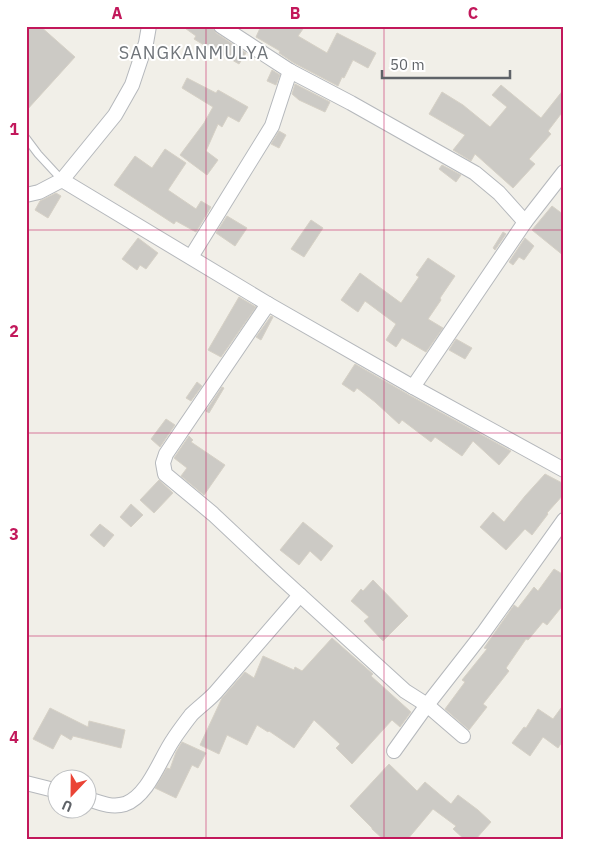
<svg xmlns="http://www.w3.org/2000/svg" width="590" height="866" viewBox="0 0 590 866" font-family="'IBM Plex Sans',sans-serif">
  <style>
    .building { fill: #cccac5; stroke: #d6d1c6 }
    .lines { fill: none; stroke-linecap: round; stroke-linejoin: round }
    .lane-casing { stroke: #b5b8bc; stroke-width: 9 }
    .street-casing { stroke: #b5b8bc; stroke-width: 16 }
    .lane { stroke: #fff; stroke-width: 7 }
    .street { stroke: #fff; stroke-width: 14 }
    .grid { fill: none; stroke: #c2185b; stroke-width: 1; stroke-opacity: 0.55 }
    .labels { text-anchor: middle; stroke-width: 4; stroke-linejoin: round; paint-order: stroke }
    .quarter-label { font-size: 18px; letter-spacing: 1px; fill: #70757a; stroke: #fff }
    .neatline { fill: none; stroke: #c2185b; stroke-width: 2 }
    .grid-label { font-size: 16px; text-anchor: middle; font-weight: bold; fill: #c2185b }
  </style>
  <rect width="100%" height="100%" fill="#f1efe8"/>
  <g class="building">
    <path d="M26,26H40L75,57L26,111Z"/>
    <path d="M182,26H211L216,33L246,53L239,64L213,49L212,50L194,39L196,36Z"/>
    <path d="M261,26H305L298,36L327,53L337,33L376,53L368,68L353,60L344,78L342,77L338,86L294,63L279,53L280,51L256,37Z"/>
    <path d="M272,70L280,75L276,85L267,81Z"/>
    <path d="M187,78L216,93L218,90L248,107L239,122L228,116L222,127L218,124L206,151L218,160L207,175L180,155L204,123L213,107L182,88Z"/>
    <path d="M295,84L330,102L325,112L299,100L292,94Z"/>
    <path d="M501,85L541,118L564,89V110L548,131L551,134L529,159L535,164L513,188L475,154L471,161L453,150L465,135L429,114L442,92L463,105L490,127L507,107L492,95Z"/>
    <path d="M279,131L286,135L279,148L271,144Z"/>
    <path d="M165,149L186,163L168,190L196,209L201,201L211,207L196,232L176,221L174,224L114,185L135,156L152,168Z"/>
    <path d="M442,165L461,175L456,182L439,169Z"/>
    <path d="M56,193L61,196L48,218L35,210L40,201Z"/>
    <path d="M552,206L564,215V256L532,230Z"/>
    <path d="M227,216L247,228L235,246L216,233Z"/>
    <path d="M311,220L323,228L304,257L291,249Z"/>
    <path d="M503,232L506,234L495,250L493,248Z"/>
    <path d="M138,238L158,253L146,269L140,265L137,270L122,259Z"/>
    <path d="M525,238L534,246L524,260L519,257L513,265L509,262Z"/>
    <path d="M428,258L455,276L440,298L441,300L428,319L443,328L426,352L402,338L396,347L386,340L396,324L365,301L358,312L341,300L360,273L401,303L419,277L416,275Z"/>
    <path d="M239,297L256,307L221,357L208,350Z"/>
    <path d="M271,316L273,317L261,340L256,337Z"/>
    <path d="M456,339L472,348L465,359L449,350Z"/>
    <path d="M355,364L409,395L511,451L499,465L473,441L462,456L435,437L431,442L402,420L399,424L375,402L357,388L354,392L342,384Z"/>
    <path d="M197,382L202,386L191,401L186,398Z"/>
    <path d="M222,387L224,388L209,413L206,411Z"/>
    <path d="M166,419L175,425L160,447L151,439Z"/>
    <path d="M189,436L193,440L191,442L225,465L204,495L181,476L187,468L174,458Z"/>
    <path d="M545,474L564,484V494L547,513L548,514L532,535L525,529L506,550L480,527L493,512L504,522L525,496Z"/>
    <path d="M159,480L173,493L154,513L140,500Z"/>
    <path d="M131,504L143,515L131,527L120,517Z"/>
    <path d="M303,522L333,546L321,561L310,551L299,565L280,550Z"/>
    <path d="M100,524L114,535L104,547L90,535Z"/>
    <path d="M554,569L564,575V604L547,625L543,622L528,640L526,639L506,668L509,671L483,704L487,707L469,730L445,709L465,682L462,680L487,649L484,648L514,605L518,608L534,587L538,591Z"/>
    <path d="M373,580L408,616L383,641L364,621L369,617L351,601L361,589L363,591Z"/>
    <path d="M332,638L373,674L371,676L411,712L400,727L392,720L352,764L336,748L340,744L314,720L294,748L269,731L268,732L257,725L247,745L227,735L219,754L200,745L222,698L245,672L254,678L263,656L294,670L295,667L302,671Z"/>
    <path d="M564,704V739L558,748L543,737L530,756L512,743L524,727L526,728L538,709L553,719Z"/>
    <path d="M50,708L88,727L89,721L125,730L121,748L73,736L71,740L61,734L53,749L33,739Z"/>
    <path d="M182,742L206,753L198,768L192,765L176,798L155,788L167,768L170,769L176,752Z"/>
    <path d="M389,764L417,791L425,782L451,804L458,795L478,810L491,822L475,840H465L453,829L456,826L433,809L407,840H384L372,829V828L350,806Z"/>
  </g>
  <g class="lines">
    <g class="lane-casing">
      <path id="lane" d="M26,138L38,154L62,180"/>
    </g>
    <g class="street-casing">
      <g id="street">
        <path d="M221,26L290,71L351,103L475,173L499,193L525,222L413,387"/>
        <path d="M62,180L115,115L132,85L146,43L149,26"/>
        <path d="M26,195L39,192L62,180L268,304L413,387L564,470"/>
        <path d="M525,222L564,172"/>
        <path d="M191,257L272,126L290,71"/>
        <path d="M268,304L166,454L163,463L165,474L213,514L278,575L405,691L427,705L484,632L564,520"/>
        <path d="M394,751L427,705L463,736"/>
        <path d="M26,783L58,791"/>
        <path d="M88,799C100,803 112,808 125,804C148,796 160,759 173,740C178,732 185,723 191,715C199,707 209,700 216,692L300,595"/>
      </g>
    </g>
    <use href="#lane" class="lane"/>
    <use href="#street" class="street"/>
  </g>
  <path class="grid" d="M206,26V840M384,26V840M26,230H564M26,433H564M26,636H564"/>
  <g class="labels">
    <g class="quarter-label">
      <text x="194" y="59">SANGKANMULYA</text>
    </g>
  </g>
  <rect width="590" height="866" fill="none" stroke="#ffffff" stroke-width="55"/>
  <g transform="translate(72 794) rotate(202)"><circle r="24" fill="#ffffff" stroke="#bfc1c3"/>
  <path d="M0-4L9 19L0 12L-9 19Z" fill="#ea4335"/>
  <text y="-8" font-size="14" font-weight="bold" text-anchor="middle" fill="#5f6368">U</text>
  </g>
  <path d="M382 70v8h128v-8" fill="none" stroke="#5f6368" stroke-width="2.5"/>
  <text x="390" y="70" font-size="15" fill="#5f6368" stroke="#ffffff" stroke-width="4" paint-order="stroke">50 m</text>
  <rect x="28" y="28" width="534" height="810" class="neatline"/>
  <g class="grid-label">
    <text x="117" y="19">A</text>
    <text x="295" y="19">B</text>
    <text x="473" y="19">C</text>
    <text x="14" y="135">1</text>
    <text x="14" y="337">2</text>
    <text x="14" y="540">3</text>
    <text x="14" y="743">4</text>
  </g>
</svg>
